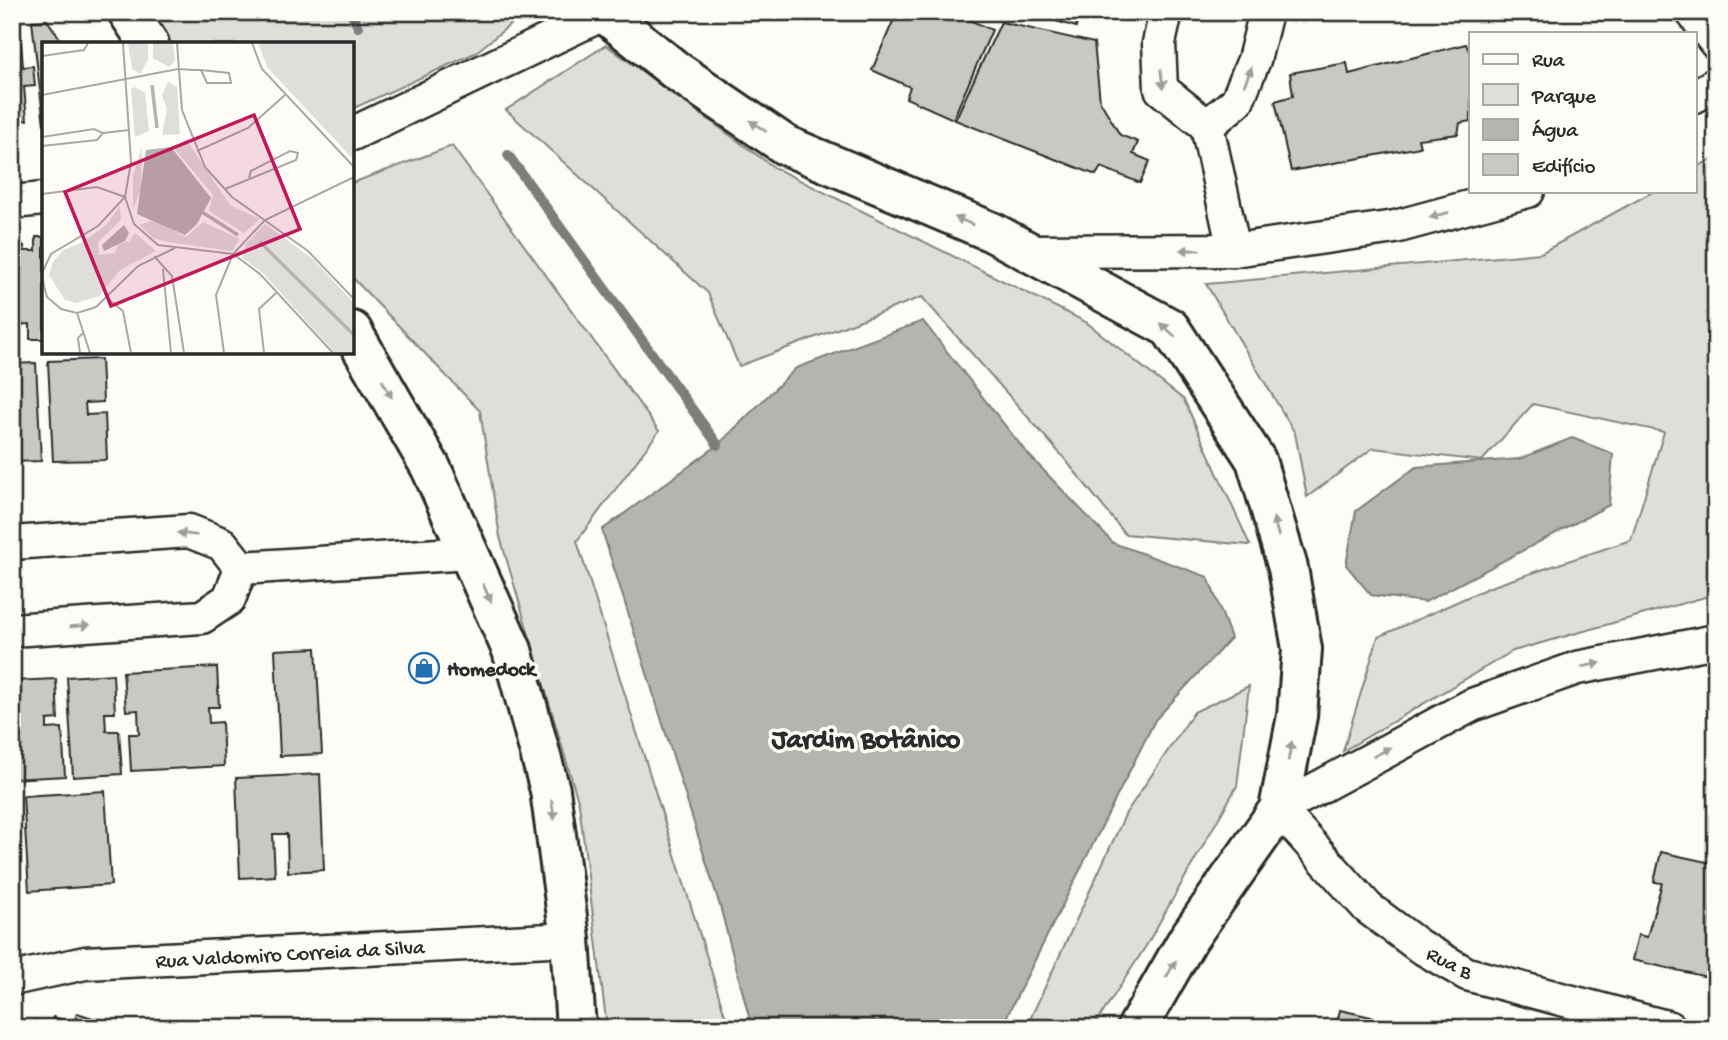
<svg xmlns="http://www.w3.org/2000/svg" width="1728" height="1040" viewBox="0 0 1728 1040" font-family="'Gochi Hand',sans-serif">
  <style>
    .green { fill: #dfdeda; stroke: #858482; stroke-width: 2 }
    .water { fill: #b5b4b1; stroke: #7e7d7b; stroke-width: 2 }
    .lines { fill: none; stroke-linecap: round; stroke-linejoin: round }
    .stream { stroke: #7e7d7b; stroke-width: 10 }
    .building { fill: #c9c8c4; stroke: #2b2b2b; stroke-width: 2 }
    .street-casing { stroke: #2b2b2b; stroke-width: 37 }
    .secondary-casing { stroke: #2b2b2b; stroke-width: 44 }
    .street { stroke: #fdfcf7; stroke-width: 32 }
    .secondary { stroke: #fdfcf7; stroke-width: 38 }
    .oneway { fill: #9e9e9b }
    .labels { text-anchor: middle; stroke-width: 7; stroke-linejoin: round; paint-order: stroke }
    .poi-label { font-size: 21px; font-weight: bold; fill: #2b2b2b; stroke: #fdfcf7; text-anchor: start }
    .street-label { font-size: 21px; fill: #2b2b2b; stroke: #fdfcf7 }
    .district-label { font-size: 28px; font-weight: bold; fill: #2b2b2b; stroke: #fdfcf7 }
    .inset-river { fill: none; stroke: #b5b4b1; stroke-width: 3.5 }
    .inset-road { fill: none; stroke: #a9a8a5; stroke-width: 2 }
    .view { fill: #c2185b; fill-opacity: 0.15; stroke: #c2185b; stroke-width: 3.5 }
    .inset-edge { fill: none; stroke: #2b2b2b; stroke-width: 3.5 }
  </style>
  <rect width="100%" height="100%" fill="#fdfcf7"/>
  <filter id="ink" filterUnits="userSpaceOnUse"><feTurbulence type="fractalNoise" baseFrequency=".0143" numOctaves="2"/><feDisplacementMap in="SourceGraphic" scale="14" xChannelSelector="R" yChannelSelector="G"/><feConvolveMatrix kernelMatrix="1 2 1 2 8 2 1 2 1" color-interpolation-filters="sRGB"/></filter>
  <g filter="url(#ink)">
    <g class="green">
      <path d="M150,12H526L475,53L352,109V44H169Z"/>
      <path d="M606,45L775,168L1086,322L1184,400L1250,545L1125,534L1064,458L922,297L739,366L708,293L506,110Z"/>
      <path d="M452,146L659,431L577,541L729,1028H607L579,804L500,537L480,411L352,277V183Z"/>
      <path d="M1716,157V594L1513,651L1343,751L1378,637L1490,587L1631,540L1664,432L1533,404L1482,461L1373,448L1307,497L1295,433L1206,284L1541,253L1654,191H1695V168Z"/>
      <path d="M1249,686L1237,786L1146,946L1093,1028H1026L1126,813L1194,712Z"/>
    </g>
    <g class="water">
      <path d="M923,321L1026,452L1113,543L1208,577L1231,638L1155,720L1001,1028H752L720,906L602,530L718,445L796,368Z"/>
      <path d="M1572,438L1613,454L1609,505L1425,602L1371,595L1346,565L1356,511L1416,467L1519,459Z"/>
    </g>
    <g class="lines">
      <g class="stream">
        <path d="M351,12L358,27"/>
        <path d="M508,155L718,445"/>
      </g>
    </g>
    <g class="building">
      <path d="M897,12H952L992,30L953,119L906,98L910,87L872,70Z"/>
      <path d="M1026,12H1080L1076,27Z"/>
      <path d="M47,20L64,44H44V125L32,21Z"/>
      <path d="M1001,22L1094,43L1100,101L1120,135L1138,142L1133,154L1150,161L1140,183L1101,167L1096,175L955,120Z"/>
      <path d="M12,31H20L23,67L33,66L35,86L24,87L27,120L12,121Z"/>
      <path d="M1466,44L1471,55V121L1460,123L1458,134L1418,139L1420,147L1291,171L1275,101L1293,96L1290,73L1347,63L1349,74Z"/>
      <path d="M36,237H44V339H30V324L17,325L18,341L12,342L13,246H24L25,251H36Z"/>
      <path d="M101,359L103,402L85,403L86,415L105,414L107,460L53,461L48,361Z"/>
      <path d="M36,363L41,461L12,462V364Z"/>
      <path d="M316,648L322,754L280,756L275,650Z"/>
      <path d="M217,667L219,707H208L209,723L222,722L224,766L131,771L129,734H139L138,710L126,711L123,672Z"/>
      <path d="M113,674L115,713H105L106,731H119L122,774L73,777L67,677Z"/>
      <path d="M56,679L58,719L47,720V729L62,728L65,776L12,779V681Z"/>
      <path d="M320,774L324,870L288,872L287,834H273L275,876L240,878L236,778Z"/>
      <path d="M105,791L111,885L29,891L23,796Z"/>
      <path d="M1661,852L1716,864V979L1632,960L1638,935L1647,937L1662,883L1654,882Z"/>
      <path d="M1340,1010L1389,1021L1387,1028H1336Z"/>
      <path d="M77,1013L102,1021L100,1028H33L35,1020L51,1024L53,1017L74,1023Z"/>
    </g>
    <g class="lines">
      <g class="street-casing">
        <g id="street">
          <path d="M1166,12L1159,43L1161,89L1207,126"/>
          <path d="M1692,12L1716,43"/>
          <path d="M1695,96L1716,84"/>
          <path d="M1207,126L1237,101L1254,60L1266,12"/>
          <path d="M1207,126L1234,250"/>
          <path d="M352,134L607,12"/>
          <path d="M12,202L44,199"/>
          <path d="M1026,251L1234,250L1395,227L1528,191"/>
          <path d="M12,543L189,531L222,544L241,568"/>
          <path d="M241,568L469,553"/>
          <path d="M12,630L202,617L229,599L241,568"/>
          <path d="M12,979L85,963L570,939"/>
          <path d="M1670,1028L1467,974L1419,946L1368,908L1279,809L1472,705L1577,668L1716,641"/>
        </g>
      </g>
      <g class="secondary-casing">
        <g id="secondary">
          <path d="M128,12L149,44"/>
          <path d="M603,12L675,70L785,145L992,232L1170,328L1256,460L1288,568L1302,649L1297,716L1279,809L1188,939L1137,1028"/>
          <path d="M352,331L431,468L512,650L550,790L570,939L576,1028"/>
        </g>
      </g>
      <use href="#street" class="street"/>
      <use href="#secondary" class="secondary"/>
    </g>
    <defs><path id="oneway-solid" d="M-6-.8H1V-3.2L6.5 0L1 3.2V.8H-6Z" transform="scale(1.75)"/></defs>
    <g class="oneway">
      <use href="#oneway-solid" transform="translate(1248 76) rotate(-68)"/>
      <use href="#oneway-solid" transform="translate(1162 79) rotate(83)"/>
      <use href="#oneway-solid" transform="translate(758 126) rotate(-146)"/>
      <use href="#oneway-solid" transform="translate(1439 215) rotate(165)"/>
      <use href="#oneway-solid" transform="translate(964 221) rotate(-157)"/>
      <use href="#oneway-solid" transform="translate(1190 250) rotate(180)"/>
      <use href="#oneway-solid" transform="translate(1168 330) rotate(-137)"/>
      <use href="#oneway-solid" transform="translate(387 389) rotate(61)"/>
      <use href="#oneway-solid" transform="translate(1276 527) rotate(-106)"/>
      <use href="#oneway-solid" transform="translate(187 534) rotate(-173)"/>
      <use href="#oneway-solid" transform="translate(487 593) rotate(66)"/>
      <use href="#oneway-solid" transform="translate(80 626) rotate(-4)"/>
      <use href="#oneway-solid" transform="translate(1591 665) rotate(-11)"/>
      <use href="#oneway-solid" transform="translate(1290 751) rotate(-79)"/>
      <use href="#oneway-solid" transform="translate(1382 752) rotate(-28)"/>
      <use href="#oneway-solid" transform="translate(553 810) rotate(82)"/>
      <use href="#oneway-solid" transform="translate(1171 969) rotate(-60)"/>
    </g>
  </g>
  <defs>
    <g id="shop-ring" transform="scale(1.575)"><circle r="9.5" fill="#fdfcf7" stroke="#1f6fb2" stroke-width="1.5"/><path d="M-5-2.5h2.3a2.7 3.5 0 0 1 5.4 0H5L5.5 6h-11ZM-1.5-2.5h3a1.5 2.3 0 0 0-3 0Z" fill="#1f6fb2"/></g>
  </defs>
  <g fill-rule="evenodd">
    <use href="#shop-ring" x="424" y="668"/>
  </g>
  <g class="labels">
    <g class="poi-label">
      <text x="447" y="675">Homedock</text>
    </g>
    <g class="street-label">
      <text transform="translate(290 953) rotate(-3)" y="7">Rua Valdomiro Correia da Silva</text>
      <text transform="translate(1450 962) rotate(27)" y="7">Rua B</text>
    </g>
    <g class="district-label">
      <text x="866" y="747">Jardim Botânico</text>
    </g>
  </g>
  <g transform="translate(42 42)">
    <rect width="312" height="312" fill="#fdfcf7"/>
    <path d="M86,1H106V18L98,32L90,27ZM111,1H131L133,19L127,25L111,16ZM216,1H311V117L225,25ZM126,40L135,45L138,92L120,93L125,67L120,53ZM93,45L103,51L107,89L93,95L89,47ZM144,97L188,163L218,177L202,191L167,169L171,153L132,106ZM100,105L99,148L91,167V134ZM78,164L79,178L56,200L57,213L73,211L76,202L88,199L93,191L114,209L78,228L57,254L34,261L23,258L7,233L11,220L21,208L41,200L64,183ZM112,178L144,195L161,180L198,197L190,209L125,200L111,196L97,183ZM223,182L271,217L311,260V311H293L220,230L200,216L204,202Z" fill="#dfdeda"/>
    <path d="M129,105L169,156L155,182L143,193L95,172L104,108ZM82,183L87,191L83,199L62,209L60,203Z" fill="#b5b4b1"/>
    <path class="inset-river" d="M110,43L115,86M160,170L196,193M218,200L312,293"/>
    <path class="inset-road" d="M81,1L89,120L83,155L92,182L116,203L191,212L218,232L291,311M135,1L140,68L163,125L190,155L266,209L312,257M210,1L220,27L312,125M0,14L42,8L46,1M0,53L136,27L152,28H159L187,31L189,41H165L159,28M61,91L87,88M0,95L52,87L61,91L55,98L0,104M155,109L206,86L243,53M183,147L254,118L256,111L248,109L209,129L207,136M0,152L55,145L83,155L56,184L9,212L0,231L2,244L5,255L19,267L35,271L54,265L96,224L133,206M112,214L130,234L142,311M121,227L129,311M65,256L81,269L89,311M35,271L48,311M38,311L36,296L41,291M182,311L174,253L191,212L223,178L312,135M222,311L217,267L234,251"/>
    <path class="view" d="M212,73L258,187L69,264L23,150Z"/>
    <rect width="312" height="312" class="inset-edge"/>
  </g>
  <rect width="1728" height="1040" fill="none" stroke="#fdfcf7" stroke-width="42"/>
  <rect x="21" y="21" width="1686" height="998" fill="none" stroke="#2b2b2b" stroke-width="2.5" filter="url(#ink)"/>
  <rect x="1469" y="32" width="228" height="161" fill="#fdfcf7" stroke="#a9a8a5" stroke-width="2"/>
  <rect x="1483" y="54" width="35" height="10" fill="#fdfcf7" stroke="#a9a8a5" stroke-width="2"/>
  <text x="1532" y="66" font-size="21" fill="#2b2b2b">Rua</text>
  <rect x="1483" y="84" width="35" height="21" fill="#dfdeda" stroke="#a9a8a5" stroke-width="2"/>
  <text x="1532" y="102" font-size="21" fill="#2b2b2b">Parque</text>
  <rect x="1483" y="119" width="35" height="21" fill="#b5b4b1" stroke="#a9a8a5" stroke-width="2"/>
  <text x="1532" y="136" font-size="21" fill="#2b2b2b">Água</text>
  <rect x="1483" y="154" width="35" height="21" fill="#c9c8c4" stroke="#a9a8a5" stroke-width="2"/>
  <text x="1532" y="172" font-size="21" fill="#2b2b2b">Edifício</text>
</svg>
